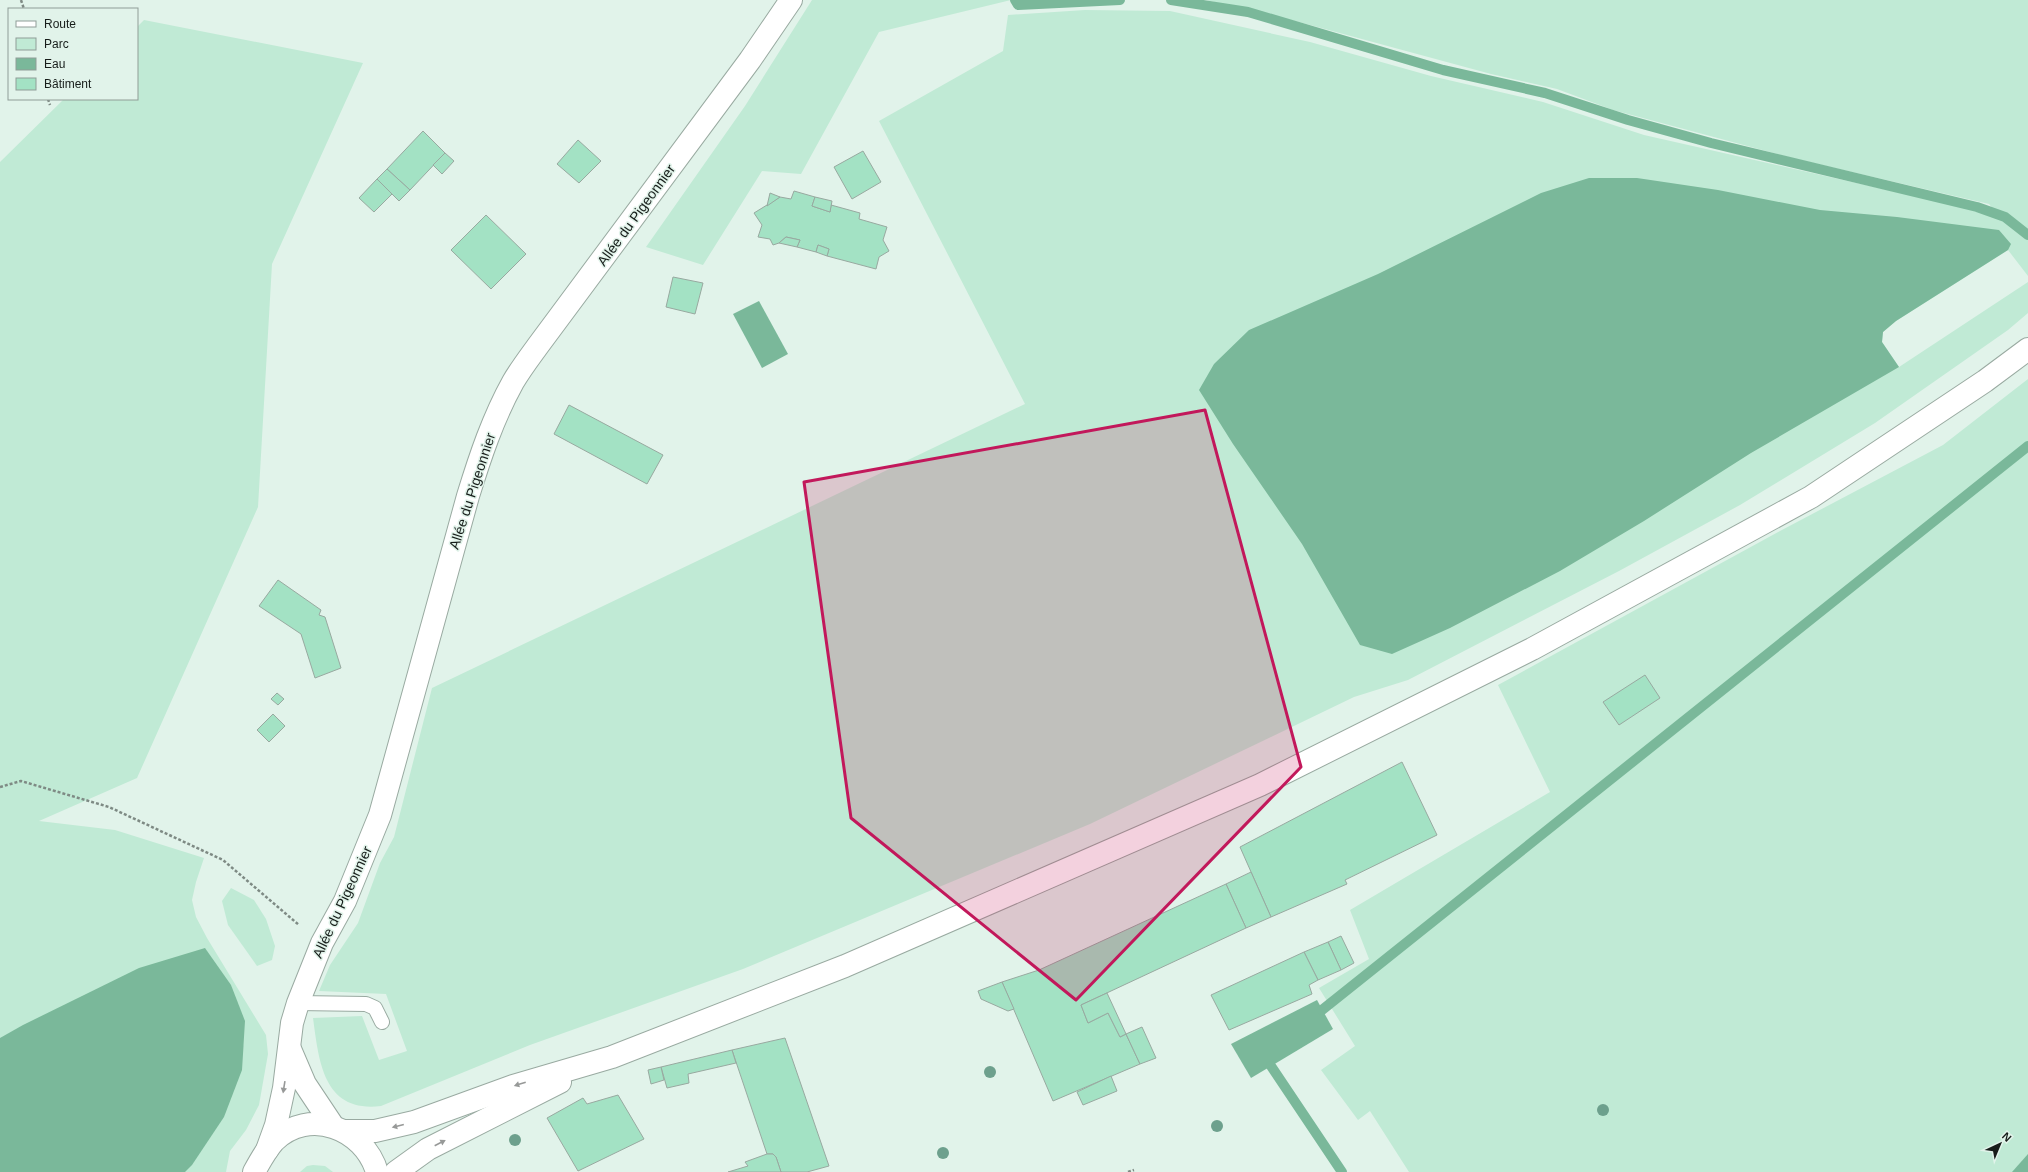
<svg xmlns="http://www.w3.org/2000/svg" width="2028" height="1172" viewBox="0 0 2028 1172" font-family="Arial,sans-serif">
  <style>
    .green { fill: #c0ead5 }
    .water { fill: #7ab89a }
    .lines { fill: none; stroke-linecap: round; stroke-linejoin: round }
    .stream { stroke: #7ab89a; stroke-width: 10 }
    .building { fill: #a3e2c4; stroke: #98a9a0 }
    .service-casing { stroke: #99aaa1; stroke-width: 16 }
    .minor-casing { stroke: #99aaa1; stroke-width: 24 }
    .tertiary-casing { stroke: #99aaa1; stroke-width: 24 }
    .path { stroke: #7e8a84; stroke-width: 2.5; stroke-dasharray: 3 2; stroke-linecap: butt }
    .service { stroke: #fff; stroke-width: 14 }
    .minor { stroke: #fff; stroke-width: 22 }
    .tertiary { stroke: #fff; stroke-width: 22 }
    .tree { fill: #6da08d }
    .oneway { fill: #979998 }
    .marked { fill: #c2185b; fill-opacity: 0.2; stroke: #c2185b; stroke-width: 3; stroke-linejoin: round }
    .labels { text-anchor: middle; stroke-width: 3; stroke-linejoin: round; paint-order: stroke }
    .street-label { font-size: 14px; fill: #171d1a; stroke: #e1f3ea }
  </style>
  <rect width="100%" height="100%" fill="#e1f3ea"/>
  <g class="green">
    <path d="M812,0H1011L879,32L801,174L762,171L703,265L646,247L745,106Z"/>
    <path d="M1206,0H2028V276L2008,250L1896,321L1883,332L1882,342L1899,367L2028,282V313L2008,330L1875,423L1740,505L1619,571L1408,680L1354,697L1090,824L743,969L530,1045L381,1106C323,1113 319,1061 313,1018L362,1016L379,1060L407,1051L386,994L319,991L330,965L358,923L380,863L394,837L432,688L1025,404L879,121L1003,51L1008,15L1085,10L1170,11L1310,42L1431,76L1543,102L1644,135L1998,215L1989,204L1792,158L1613,110L1557,89L1491,74L1299,22Z"/>
    <path d="M144,20L363,63L272,264L258,507L137,778L39,821L115,830L204,858L196,882L192,900L196,917L207,938L266,1035L268,1054L259,1105L246,1130L230,1151L226,1172H0V162L64,99H137V27Z"/>
    <path d="M2028,379V1172H1409L1370,1111L1358,1120L1321,1070L1355,1046L1319,988L1369,959L1350,910L1550,792L1498,685L1780,531L1943,445Z"/>
    <path d="M231,888L254,900L266,919L275,946L272,960L257,966L228,925L222,901Z"/>
    <path d="M313,1165L325,1166L333,1172H300L307,1166Z"/>
  </g>
  <g class="water">
    <path d="M1589,178H1637L1718,190L1820,210L1897,217L1999,230L2011,244L2008,250L1896,321L1883,332L1882,342L1899,367L1751,453L1644,521L1560,571L1450,628L1392,654L1360,645L1302,544L1233,444L1199,390L1214,364L1249,330L1378,274L1541,193Z"/>
    <path d="M759,301L788,354L762,368L733,314Z"/>
    <path d="M205,948L231,985L245,1021L242,1070L224,1117L192,1165L185,1172H0V1038L23,1025L139,968Z"/>
    <path d="M1317,1000L1333,1029L1251,1078L1231,1044Z"/>
    <path d="M2028,1154V1172H2012Z"/>
  </g>
  <g class="lines">
    <g class="stream">
      <path d="M1015,0L1018,5L1120,0"/>
      <path d="M1171,0L1248,12L1443,70L1545,93L1628,120L1711,143L1977,207L2005,217L2028,235"/>
      <path d="M1322,1010L2028,446"/>
      <path d="M1271,1066L1342,1172"/>
    </g>
  </g>
  <g class="building">
    <path d="M423,131L445,153L410,190L387,169Z"/>
    <path d="M578,140L601,161L579,183L557,164Z"/>
    <path d="M863,151L881,182L852,199L834,167Z"/>
    <path d="M445,153L454,161L442,174L433,165Z"/>
    <path d="M387,169L410,190L399,201L377,179Z"/>
    <path d="M377,179L392,194L374,212L359,198Z"/>
    <path d="M794,191L815,197L812,206L830,212L831,205L860,213L859,219L887,227L883,240L889,251L879,257L876,269L827,256L829,249L818,245L816,252L797,247L800,240L786,237L779,243L773,245L770,239L758,237L762,225L754,213L780,197L791,199Z"/>
    <path d="M770,193L780,197L767,206Z"/>
    <path d="M815,197L832,201L830,212L812,206Z"/>
    <path d="M486,215L526,254L491,289L451,250Z"/>
    <path d="M786,237L800,240L797,247L779,243Z"/>
    <path d="M818,245L829,249L827,256L816,252Z"/>
    <path d="M673,277L703,283L695,314L666,307Z"/>
    <path d="M569,405L663,455L647,484L554,434Z"/>
    <path d="M278,580L321,610L319,615L325,617L341,668L315,678L301,634L259,606Z"/>
    <path d="M1645,675L1660,698L1619,725L1603,702Z"/>
    <path d="M277,693L284,699L278,705L271,699Z"/>
    <path d="M273,714L285,726L269,742L257,730Z"/>
    <path d="M1402,762L1437,835L1345,880L1347,884L1271,917L1240,847Z"/>
    <path d="M1251,872L1271,917L1246,928L1226,884Z"/>
    <path d="M1226,884L1246,928L1081,1005L1088,1023L1108,1013L1120,1037L1126,1034L1140,1064L1053,1101L1002,982L1039,970Z"/>
    <path d="M1341,936L1354,963L1341,970L1328,942Z"/>
    <path d="M1328,942L1341,970L1318,980L1304,952Z"/>
    <path d="M1304,952L1318,980L1309,985L1312,994L1229,1030L1211,995Z"/>
    <path d="M1002,982L1014,1009L1008,1011L981,999L978,991Z"/>
    <path d="M1107,993L1126,1034L1120,1037L1108,1013L1088,1023L1081,1005Z"/>
    <path d="M1142,1027L1156,1058L1140,1064L1126,1034Z"/>
    <path d="M785,1038L829,1166L807,1172H781L776,1157L773,1154H767L732,1050Z"/>
    <path d="M732,1050L736,1063L688,1074L689,1083L667,1088L661,1067Z"/>
    <path d="M661,1067L664,1080L651,1084L648,1070Z"/>
    <path d="M1111,1076L1117,1091L1083,1105L1077,1092Z"/>
    <path d="M618,1095L644,1139L578,1171L547,1118L583,1098L587,1104Z"/>
    <path d="M767,1154H773L776,1157L781,1172H728L748,1166L745,1162Z"/>
  </g>
  <g class="lines">
    <g class="service-casing">
      <path id="service" d="M298,1003L366,1004L375,1008L382,1022"/>
    </g>
    <g class="minor-casing">
      <g id="minor">
        <path d="M290,1049L305,1084L333,1126"/>
        <path d="M267,1150L276,1125L284,1088L292,1023L298,1003L322,943L345,901L380,815L468,496C480,457 493,418 513,382C520,370 529,358 537,347L750,60L791,0"/>
      </g>
    </g>
    <g class="tertiary-casing">
      <g id="tertiary">
        <path d="M345,1131H375L414,1122L513,1086L612,1057L845,966L1260,785L1532,649L1811,497L1985,381L2028,349"/>
        <path d="M254,1172C260,1161 266,1150 274,1141C309,1107 364,1128 377,1172"/>
        <path d="M396,1172L428,1149L560,1082"/>
      </g>
    </g>
    <g class="path">
      <path d="M21,0L24,9"/>
      <path d="M48,99L50,105"/>
      <path d="M0,787L21,781L109,807L223,860L299,925"/>
      <path d="M1128,1172L1134,1170"/>
    </g>
    <use href="#service" class="service"/>
    <use href="#minor" class="minor"/>
    <use href="#tertiary" class="tertiary"/>
  </g>
  <g class="tree">
    <circle cx="990" cy="1072" r="6"/>
    <circle cx="1603" cy="1110" r="6"/>
    <circle cx="1217" cy="1126" r="6"/>
    <circle cx="515" cy="1140" r="6"/>
    <circle cx="943" cy="1153" r="6"/>
  </g>
  <defs><path id="oneway-solid" d="M-6-.8H1V-3.2L6.5 0L1 3.2V.8H-6Z"/></defs>
  <g class="oneway">
    <use href="#oneway-solid" transform="translate(520 1084) rotate(163)"/>
    <use href="#oneway-solid" transform="translate(284 1087) rotate(99)"/>
    <use href="#oneway-solid" transform="translate(398 1126) rotate(166)"/>
    <use href="#oneway-solid" transform="translate(440 1143) rotate(-27)"/>
  </g>
  <path class="marked" d="M1205,410L1301,767L1076,1000L851,818L804,482Z"/>
  <g class="labels">
    <g class="street-label">
      <text transform="translate(636 215) rotate(-54)" y="5">Allée du Pigeonnier</text>
      <text transform="translate(472 491) rotate(-72)" y="5">Allée du Pigeonnier</text>
      <text transform="translate(342 902) rotate(-65)" y="5">Allée du Pigeonnier</text>
    </g>
  </g>
  <rect x="8" y="8" width="130" height="92" fill="#e1f3ea" stroke="#909d97"/>
  <rect x="16" y="21" width="20" height="6" fill="#ffffff" stroke="#909d97"/>
  <text x="44" y="28" font-size="12" fill="#171d1a">Route</text>
  <rect x="16" y="38" width="20" height="12" fill="#c0ead5" stroke="#909d97"/>
  <text x="44" y="48" font-size="12" fill="#171d1a">Parc</text>
  <rect x="16" y="58" width="20" height="12" fill="#7ab89a" stroke="#909d97"/>
  <text x="44" y="68" font-size="12" fill="#171d1a">Eau</text>
  <rect x="16" y="78" width="20" height="12" fill="#a3e2c4" stroke="#909d97"/>
  <text x="44" y="88" font-size="12" fill="#171d1a">Bâtiment</text>
  <g transform="translate(2000 1144) rotate(44)" stroke="#e1f3ea" stroke-width="3" paint-order="stroke">
  <path d="M0-3L7 15L0 10L-7 15Z" fill="#171d1a"/>
  <text y="-6" font-size="11" font-weight="bold" text-anchor="middle" fill="#171d1a">N</text>
  </g>
</svg>
